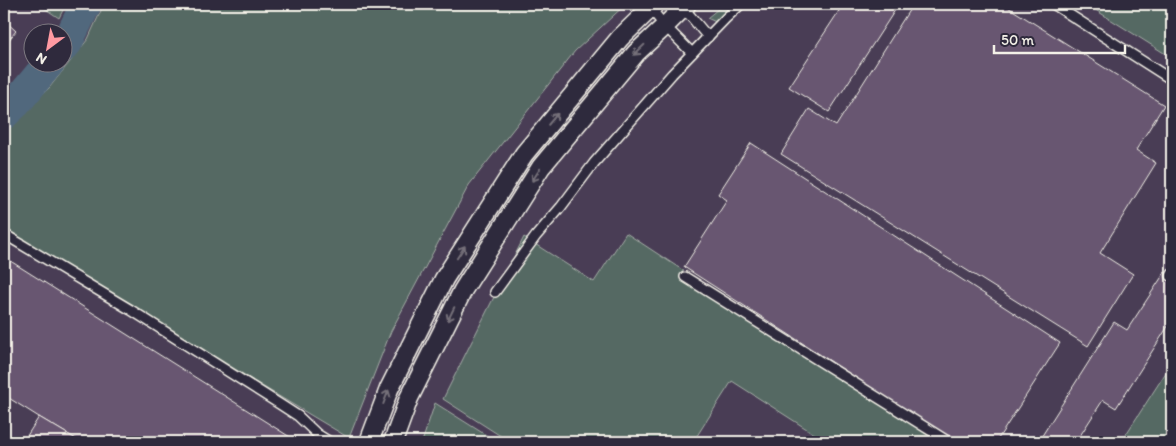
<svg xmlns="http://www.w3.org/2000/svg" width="1176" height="446" viewBox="0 0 1176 446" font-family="Itim,sans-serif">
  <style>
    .built { fill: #483e54; fill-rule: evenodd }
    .green { fill: #556963; stroke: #a4ada6 }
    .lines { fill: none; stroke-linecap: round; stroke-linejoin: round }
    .river { stroke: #51677d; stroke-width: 31 }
    .building { fill: #675771; stroke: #f4f1e8 }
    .lane-casing { stroke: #f4f1e8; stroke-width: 12 }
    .street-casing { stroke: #f4f1e8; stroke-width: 21 }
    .lane { stroke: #2f2a3d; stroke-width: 9 }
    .street { stroke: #2f2a3d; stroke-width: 18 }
    .oneway { stroke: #747079 }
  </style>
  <rect width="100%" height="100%" fill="#3a3347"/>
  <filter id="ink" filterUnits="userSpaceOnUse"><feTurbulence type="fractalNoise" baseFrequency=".02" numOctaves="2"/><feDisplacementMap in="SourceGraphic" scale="10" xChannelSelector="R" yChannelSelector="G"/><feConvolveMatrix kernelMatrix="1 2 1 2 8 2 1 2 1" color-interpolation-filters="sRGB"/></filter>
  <g filter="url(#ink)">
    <path class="built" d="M4,4H1172V442H4ZM32,32H62V62H32Z"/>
    <g class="green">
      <path d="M38,4H66L59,18Z"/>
      <path d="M104,4H626L575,51L469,185L391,331L349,438L4,232V131L49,88L88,39Z"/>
      <path d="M724,4H743L718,23L707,18Z"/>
      <path d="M1086,4H1172V58Z"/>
      <path d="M626,233L944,442H827L732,381L693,442H510L443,399L524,237L594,282Z"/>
      <path d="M1172,363V442H1121Z"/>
      <path d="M435,403L497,442H422Z"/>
    </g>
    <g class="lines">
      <g class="river">
        <path d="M62,48L67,43L86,4"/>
        <path d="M4,114L16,103L50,62"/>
      </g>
    </g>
    <g class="building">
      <path d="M828,4H899L829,112L789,87L839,11Z"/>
      <path d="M913,4H1003L1164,105L1136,150L1156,163L1100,253L1133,274L1088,346L781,154L809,109L836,126Z"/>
      <path d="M4,20L16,31L4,46Z"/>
      <path d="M751,143L1060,343L996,442H956L684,267L727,200L718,194Z"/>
      <path d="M4,257L290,437L286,442H81L39,417L4,395Z"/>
      <path d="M1165,272L1172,276V320L1116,408L1103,400L1076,442H1038L1114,322L1127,330Z"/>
      <path d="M39,417L81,442H23Z"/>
    </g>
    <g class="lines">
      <g class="lane-casing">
        <g id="lane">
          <path d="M1053,4L1172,80"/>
          <path d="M682,6L708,37"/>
          <path d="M650,8L665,26L692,53"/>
          <path d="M4,234L131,310L281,405L298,416L317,434L330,442"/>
          <path d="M1171,276L1172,274"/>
          <path d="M685,277L949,442"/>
          <path d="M495,292L536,236L561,207L594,163L672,74L726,18L741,4"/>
        </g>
      </g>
      <g class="street-casing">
        <g id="street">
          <path d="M369,442L389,389L444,279L524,154L620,38L655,4"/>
          <path d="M393,442L409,398L463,290L541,167L636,53L665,26L687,4"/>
        </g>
      </g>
      <use href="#lane" class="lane"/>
      <use href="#street" class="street"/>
    </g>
    <defs><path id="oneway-shaft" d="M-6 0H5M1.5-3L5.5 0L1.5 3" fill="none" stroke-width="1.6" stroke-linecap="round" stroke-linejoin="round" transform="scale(1.25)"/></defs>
    <g class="oneway">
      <use href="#oneway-shaft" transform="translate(639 50) rotate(136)"/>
      <use href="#oneway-shaft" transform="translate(553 119) rotate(-50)"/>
      <use href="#oneway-shaft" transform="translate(536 175) rotate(123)"/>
      <use href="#oneway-shaft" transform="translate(461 252) rotate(-57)"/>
      <use href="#oneway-shaft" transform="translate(451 314) rotate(116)"/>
      <use href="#oneway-shaft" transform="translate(386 397) rotate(-69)"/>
    </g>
  </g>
  <rect width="1176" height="446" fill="none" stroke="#2f2a3d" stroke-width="20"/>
  <rect x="10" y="10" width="1156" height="426" fill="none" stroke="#f4f1e8" stroke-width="2" filter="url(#ink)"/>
  <g transform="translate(48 48) rotate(212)"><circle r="24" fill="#2f2a3d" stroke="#7e7a81"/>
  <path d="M0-4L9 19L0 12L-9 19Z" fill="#ff9aa2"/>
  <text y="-8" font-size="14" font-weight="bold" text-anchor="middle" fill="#f4f1e8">N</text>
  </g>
  <path d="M994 45v8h131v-8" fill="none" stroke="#f4f1e8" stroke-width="2.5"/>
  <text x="1001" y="45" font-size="15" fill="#f4f1e8" stroke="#2f2a3d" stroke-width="4" paint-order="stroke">50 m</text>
</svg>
